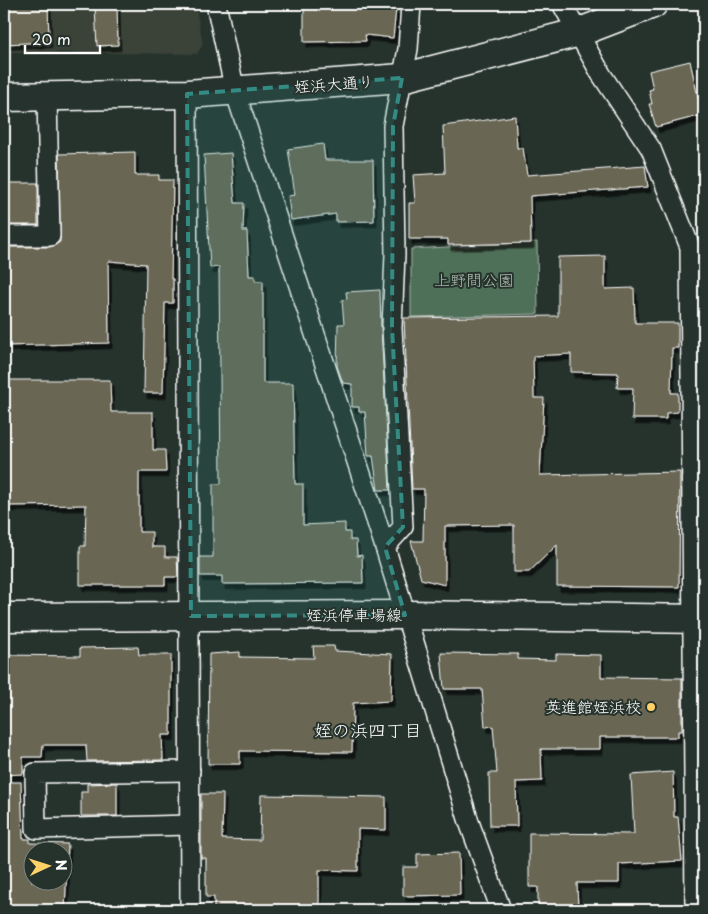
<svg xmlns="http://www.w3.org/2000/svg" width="708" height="914" viewBox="0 0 708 914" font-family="'Playpen Sans','Klee One',sans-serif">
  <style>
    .built { fill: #3a4238 }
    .green { fill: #506f58; stroke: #a8b7ac }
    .building { fill: #696652; stroke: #fff; fill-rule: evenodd; filter: url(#shadow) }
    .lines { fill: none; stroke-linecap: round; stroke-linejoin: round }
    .street-casing { stroke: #fff; stroke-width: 22 }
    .secondary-casing { stroke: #fff; stroke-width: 31 }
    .street { stroke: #26332d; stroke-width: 19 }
    .secondary { stroke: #26332d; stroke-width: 28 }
    .marked { fill: #338b84; fill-opacity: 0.2; stroke: #338b84; stroke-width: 4; stroke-dasharray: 10 6; stroke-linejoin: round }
    .poi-dot { fill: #ffd166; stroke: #26332d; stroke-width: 2 }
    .labels { text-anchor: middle; stroke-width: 4; stroke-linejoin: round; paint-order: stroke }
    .street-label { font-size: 16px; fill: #fff; stroke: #26332d }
    .park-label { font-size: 16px; fill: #b0beb4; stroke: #26332d }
    .poi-label { font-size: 16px; fill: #fff; stroke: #26332d; text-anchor: end }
    .neighbourhood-label { font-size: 18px; fill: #fff; stroke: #26332d }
  </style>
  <defs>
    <filter id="shadow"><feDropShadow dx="3" dy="5.5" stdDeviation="0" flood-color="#0009"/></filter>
  </defs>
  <rect width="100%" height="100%" fill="#26332d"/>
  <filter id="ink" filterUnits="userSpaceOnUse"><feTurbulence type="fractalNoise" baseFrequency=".02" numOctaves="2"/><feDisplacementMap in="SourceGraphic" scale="10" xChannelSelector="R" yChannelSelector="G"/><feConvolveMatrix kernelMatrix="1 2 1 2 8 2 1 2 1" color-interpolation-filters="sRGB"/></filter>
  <g filter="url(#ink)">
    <path class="built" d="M4,4H195L203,44L197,54L4,52Z"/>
    <path class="green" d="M537,242L538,314L411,317V249Z"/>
    <g class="building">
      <path d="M4,4H48L49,42L4,44Z"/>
      <path d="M117,6L118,45L97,46L95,7Z"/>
      <path d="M368,6L396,9L393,38L365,35L366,41L304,42V8Z"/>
      <path d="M690,61L702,115L656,127L649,104H652L649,90L653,89L649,71Z"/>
      <path d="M515,116L517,148H523L527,175L645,166L648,187L530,196L531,243L448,245V239H409V203H415L413,175L445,173L443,126Z"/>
      <path d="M323,144L325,160H373L374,221L336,222V214L291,220L288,196L295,195L288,149Z"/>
      <path d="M135,152V175H159V180H173L171,279H173V303H165L163,393H144L146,264L108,261L109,343L4,346V247H50L60,242L59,154Z"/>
      <path d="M231,153L235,203H244L243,231H247L249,276H255V281H263V383H293L295,484H303V525L345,523V532H350V540H356L357,556L362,555L363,583L222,584V576H200V557H213V484H221L219,267L210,268L204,155Z"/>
      <path d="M6,183H38V225H7Z"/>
      <path d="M605,256V289L634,288L635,323H678V348H672L671,393H678V412L666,413V419H632L633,388H617L618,373L571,372V354L533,356L534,398H544L540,475L680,472L679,587L557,586V545L529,572H514V525L445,526V585L421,579L411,541H423L424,489H412L404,318L558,316V257Z"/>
      <path d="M380,290L381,329L390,490H378L373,456H368L365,412H359V407H352V384L343,383L337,366L338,324H344L342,300L347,299L346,292Z"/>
      <path d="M4,380H110L111,412H153V450H165L166,472H139V532H152V547H165V557H177L178,577H165V585H80V546H85L86,505L4,506Z"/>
      <path d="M313,646H334L335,651L392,654L391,701L353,703L352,752L240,751V764H208L209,654L240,652V657L314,658Z"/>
      <path d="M138,647L139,655H171V735H162L163,760L87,761L86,745H43L42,757H23V774L4,775V655L80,656V648Z"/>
      <path d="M441,653L518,654V659L556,660V654L601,655V677L682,678V731H678V737H600V749H541L542,781L516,782L517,826H490L489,773H497L493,726L485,727L482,689H444Z"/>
      <path d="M673,772L674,817H678L682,861L619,864V883H577L578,910H538V887H529V833L634,834L631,775Z"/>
      <path d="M4,782H21L23,839H30V843L68,844L65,910H4ZM32,852H62V882H32Z"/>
      <path d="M117,783V816H81V792H87V784Z"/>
      <path d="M201,794H223L222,839L260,840L261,795L386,797V830L358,829V871L319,870V910H214V897H206V858H201Z"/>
      <path d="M459,853L460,895L403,896V867H417V854Z"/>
    </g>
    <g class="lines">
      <g class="street-casing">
        <g id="street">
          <path d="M216,4L235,91L385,547L469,822L501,910"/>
          <path d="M562,4L601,74L651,149L690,247L695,910"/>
          <path d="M187,94L190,910"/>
          <path d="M4,236H50L47,97"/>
          <path d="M385,547L403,527L392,328L395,254L393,126L408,49L411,4"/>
          <path d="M190,771L35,773L36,829L190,825"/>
        </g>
      </g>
      <g class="secondary-casing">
        <g id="secondary">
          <path d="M4,97L187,94L402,78L580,32L653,4"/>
          <path d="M4,617L405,615L704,619"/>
        </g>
      </g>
      <use href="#street" class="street"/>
      <use href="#secondary" class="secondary"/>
    </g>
  </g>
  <path class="marked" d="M402,78L393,126L392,328L403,527L385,547L405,615L191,616L187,94Z"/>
  <circle class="poi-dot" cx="651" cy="707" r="5"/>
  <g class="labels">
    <g class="street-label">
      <text transform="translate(334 84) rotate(-4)" y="6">姪浜大通り</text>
      <text x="354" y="621">姪浜停車場線</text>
    </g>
    <g class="park-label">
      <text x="474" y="286">上野間公園</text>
    </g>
    <g class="poi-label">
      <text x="641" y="713">英進館姪浜校</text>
    </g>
    <g class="neighbourhood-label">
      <text x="368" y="737">姪の浜四丁目</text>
    </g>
  </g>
  <rect width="708" height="914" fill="none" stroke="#26332d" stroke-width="20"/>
  <rect x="10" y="10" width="688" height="894" fill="none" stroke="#fff" stroke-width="2" filter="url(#ink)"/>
  <g transform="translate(48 866) rotate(86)"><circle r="24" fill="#26332d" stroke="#7d8581"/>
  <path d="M0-4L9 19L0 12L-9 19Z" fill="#ffd166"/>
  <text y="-8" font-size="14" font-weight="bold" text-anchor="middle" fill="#ffffff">N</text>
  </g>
  <path d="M25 45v8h75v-8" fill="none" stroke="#ffffff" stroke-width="2.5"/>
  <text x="32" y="45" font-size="15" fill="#ffffff" stroke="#26332d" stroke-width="4" paint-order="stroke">20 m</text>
</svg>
